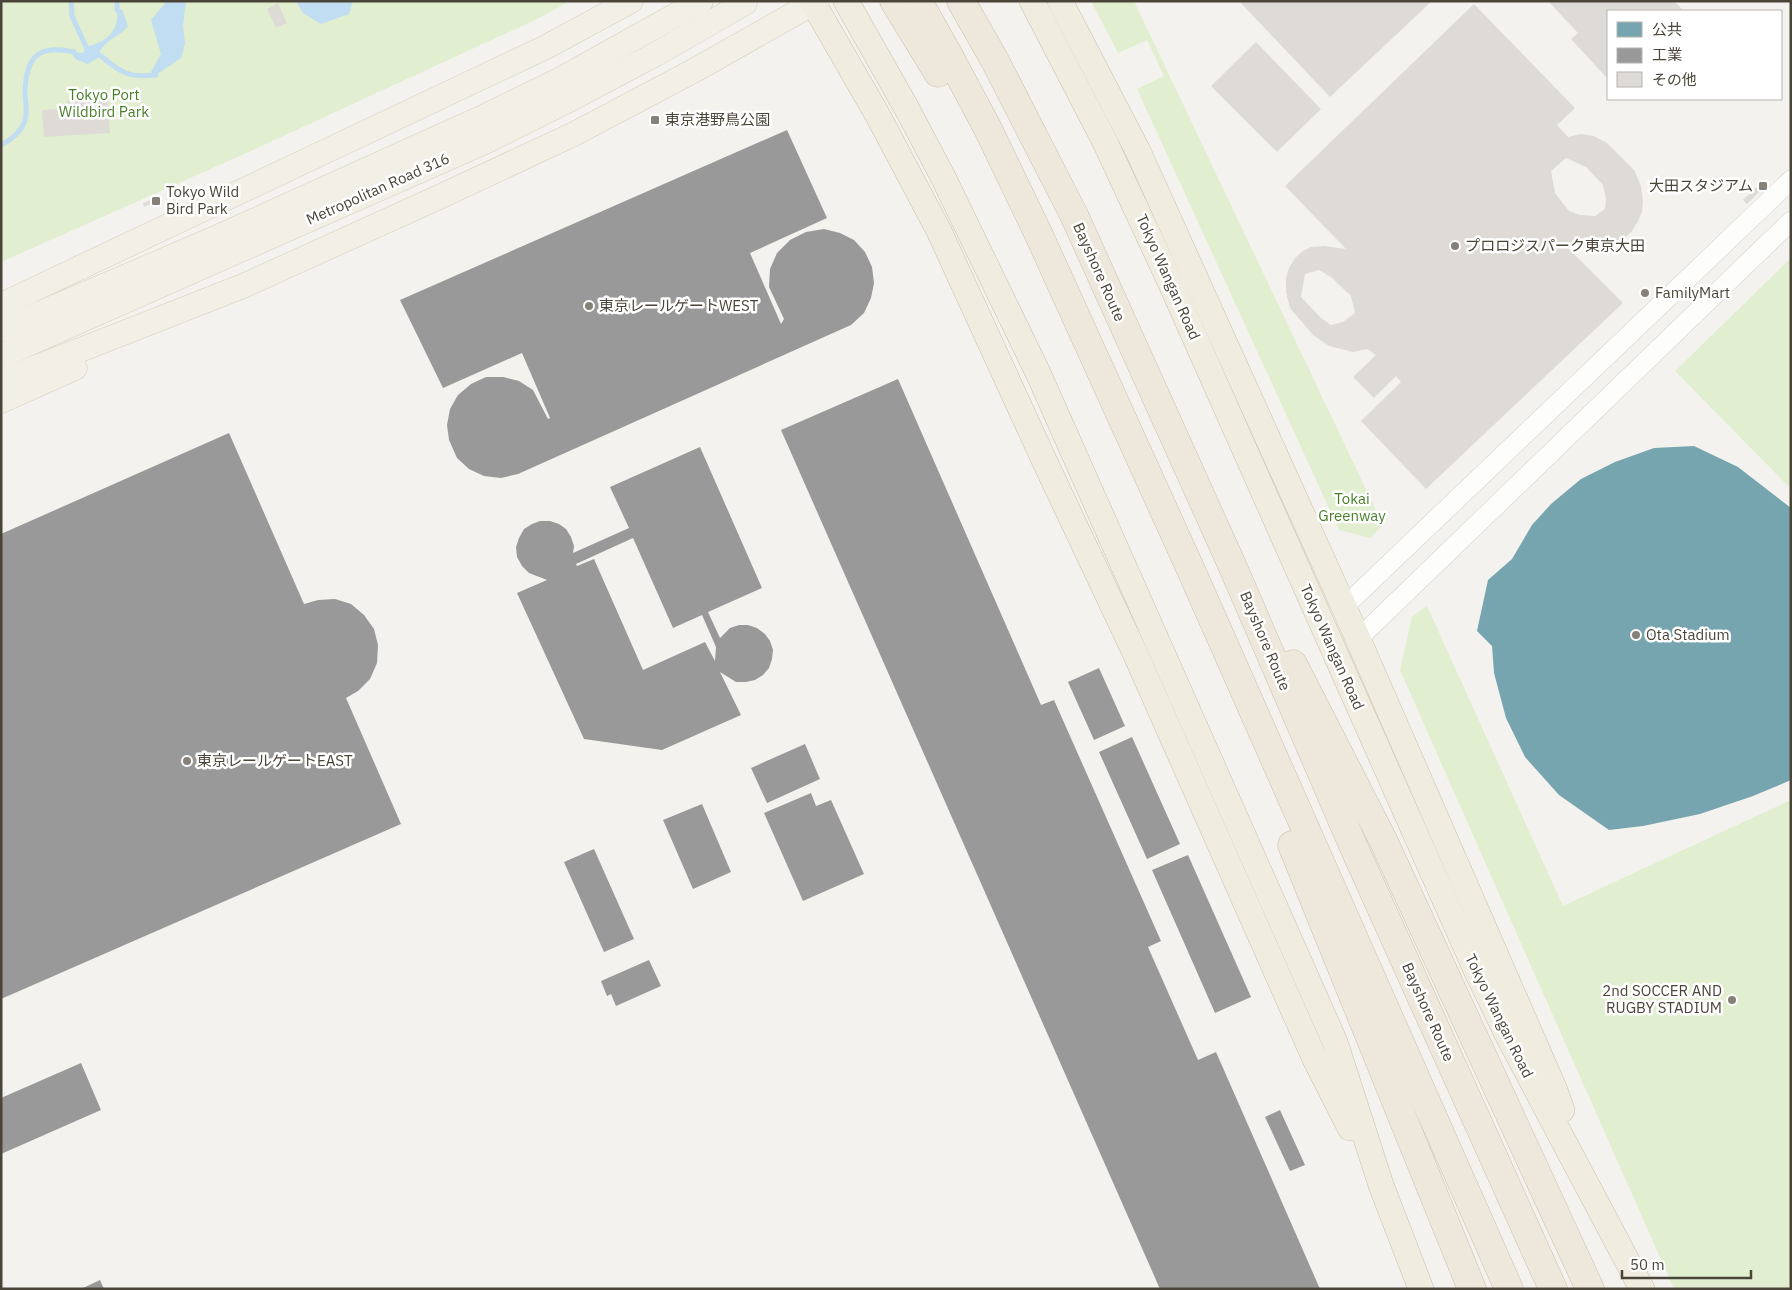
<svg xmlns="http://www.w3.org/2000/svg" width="1792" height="1290" viewBox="0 0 1792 1290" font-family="'IBM Plex Sans','Noto Sans JP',sans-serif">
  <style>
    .green { fill: #e1eecf }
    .water { fill: #c0ddf1 }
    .public { fill: #76a5af }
    .industry { fill: #999; fill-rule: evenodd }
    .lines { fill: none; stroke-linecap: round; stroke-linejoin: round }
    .stream { stroke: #c0ddf1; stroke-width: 5 }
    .building { fill: #dedbd6; fill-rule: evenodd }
    .tertiary-casing { stroke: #d2d0cb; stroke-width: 20 }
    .primary-casing { stroke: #d6cebb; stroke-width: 25 }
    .trunk-casing { stroke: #ccbfa9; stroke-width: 26 }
    .motorway-casing { stroke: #ccbfa9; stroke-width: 29 }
    .tertiary { stroke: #fdfdfc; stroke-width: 19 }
    .primary { stroke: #f2efe6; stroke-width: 24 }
    .trunk { stroke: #f0ece0; stroke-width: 25 }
    .motorway { stroke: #ede8db; stroke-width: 28 }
    .poi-dot { fill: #868178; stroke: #fff; stroke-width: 2 }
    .labels { text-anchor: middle; stroke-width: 5; stroke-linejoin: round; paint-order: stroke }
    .park-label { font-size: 15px; fill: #4a7f2a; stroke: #fff }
    .poi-label { font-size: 15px; fill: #4b4439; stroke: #fff; text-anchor: start }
    .street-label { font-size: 15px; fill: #4b4439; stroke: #fff }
  </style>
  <rect width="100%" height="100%" fill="#f4f2ee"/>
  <g class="green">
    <path d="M1,1H570L537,19L251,151L1,262Z"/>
    <path d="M1091,1H1134L1383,525L1370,538L1339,530L1137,89L1164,76L1147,40L1118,53Z"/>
    <path d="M1791,258V489L1675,371Z"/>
    <path d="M1427,606L1563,906L1791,800V1289H1674L1400,670L1412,617Z"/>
  </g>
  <g class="water">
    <path d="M167,1H186L183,26L185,43L181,58L156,75L151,72L161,54L151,20Z"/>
    <path d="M296,1H353L349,14L321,24L303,13Z"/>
    <path d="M122,9L128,26C121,36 106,39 100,51L101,56L88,64L77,60L73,56L74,52L83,53L86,47C106,42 119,32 117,10Z"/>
  </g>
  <path class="public" d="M1694,446L1738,467L1791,508V780L1753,796L1700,814L1643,826L1609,830L1559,795L1525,757L1506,718L1494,673L1492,646L1477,631L1488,580L1512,559L1532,525L1551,504L1581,479L1615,462L1654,448Z"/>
  <g class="industry">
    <path d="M787,130L827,218L750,253L781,324L784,319L769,287L770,269L777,253L790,240L806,232L824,229L840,233L854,240L865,252L872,267L874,283L871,298L864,313L851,325L518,474L501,478L484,476L469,469L457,458L449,440L447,425L450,409L458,395L471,384L486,377H503L519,381L533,390L548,419L550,418L522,353L443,388L400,300Z"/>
    <path d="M898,379L1041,705L1054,700L1161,941L1148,947L1198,1060L1216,1052L1320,1289H1160L781,430Z"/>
    <path d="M229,433L304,604L318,600L335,599L351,604L364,615L374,629L378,645L377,663L370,679L358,691L346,698L401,824L1,999V534Z"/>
    <path d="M700,447L762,588L708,612L720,638L730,628L739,625H748L757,628L765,634L770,641L773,650L772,659L769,668L763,675L755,680L746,682H736L720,672L741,715L662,750L584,739L517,593L547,580L529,573L522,566L517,557L516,547L519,538L524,529L532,524L540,521H550L559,524L566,529L571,537L574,546L573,553L629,528L610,487ZM633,538L673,628L702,615L716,647L715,661L705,642L643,670L594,559L577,566L576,564Z"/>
    <path d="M1099,668L1125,726L1094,740L1068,682Z"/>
    <path d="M1132,737L1180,844L1147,859L1099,752Z"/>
    <path d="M805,744L820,779L767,803L751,768Z"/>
    <path d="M811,793L816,806L831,800L864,874L803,901L764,813Z"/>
    <path d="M702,804L731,872L693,889L663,820Z"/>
    <path d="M594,849L634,939L604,952L564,862Z"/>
    <path d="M1188,855L1251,997L1215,1013L1152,870Z"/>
    <path d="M649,960L661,986L616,1006L611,994L607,996L601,981Z"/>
    <path d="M81,1063L101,1110L1,1154V1098Z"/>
    <path d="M1280,1110L1305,1165L1290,1171L1265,1117Z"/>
    <path d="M100,1280L104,1289H81Z"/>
  </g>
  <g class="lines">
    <g class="stream">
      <path d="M71,1L72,16L86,47"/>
      <path d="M117,10V1"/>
      <path d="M101,56C121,73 129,78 156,75"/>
      <path d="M1,145C11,140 22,131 25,120C28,111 25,101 25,92C26,56 39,44 74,52"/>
    </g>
  </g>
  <g class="building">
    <path d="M1239,1H1432L1330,97Z"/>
    <path d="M1548,1H1674L1684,11H1608V79L1571,39L1578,33Z"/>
    <path d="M278,3L287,23L276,28L267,9Z"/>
    <path d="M1474,4L1575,108L1557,125L1568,137L1581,134L1594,136L1607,143L1634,170L1641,186L1643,202L1642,212L1638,221L1632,231L1623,240L1609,246L1593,249L1564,244L1623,303L1426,489L1361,421L1401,382L1396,376L1374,398L1353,377L1376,355L1367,349L1353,352L1329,346L1313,335L1290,308L1286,292V278L1289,268L1295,258L1303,251L1311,247L1324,246L1346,249L1285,186ZM1566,158L1586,167L1603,185L1606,199L1605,209L1595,216L1580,215L1569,211L1555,193L1551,171ZM1319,270L1331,277L1351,296L1355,313L1343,322L1331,325L1321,318L1301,297L1305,274Z"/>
    <path d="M1256,42L1321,109L1277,152L1211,86Z"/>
    <path d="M108,98L110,133L44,137L42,110L68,108L67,100Z"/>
    <path d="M1763,181L1766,185L1747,204L1743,200Z"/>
    <path d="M156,198L158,201L144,207L143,203Z"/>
  </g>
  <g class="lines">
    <g class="tertiary-casing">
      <g id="tertiary">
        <path d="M1344,607L1791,180"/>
        <path d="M1358,639L1791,221"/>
      </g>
    </g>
    <g class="primary-casing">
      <g id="primary">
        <path d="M1,305L546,47L631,1"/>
        <path d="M1,330L213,239L479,119L561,79L701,1"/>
        <path d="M1,356L487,141L573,98L656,54L745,3"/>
        <path d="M1,381L243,286L437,198L574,134L697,69L817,1"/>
        <path d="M1,401L75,368"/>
      </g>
    </g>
    <g class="trunk-casing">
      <g id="trunk">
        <path d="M812,1L877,114L939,231L1044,460L1135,653L1314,1057L1350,1128"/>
        <path d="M846,1L906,107L943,177L1039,375L1335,1042L1381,1185L1421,1289"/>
        <path d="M1032,1L1105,142L1171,284L1476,970L1508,1036L1642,1289"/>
        <path d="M1060,1L1138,151L1344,607L1554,1088L1562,1110"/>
      </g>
    </g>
    <g class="motorway-casing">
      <g id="motorway">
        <path d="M894,1L938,73"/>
        <path d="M918,1L948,54L988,129L1038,233L1191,570L1509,1289"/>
        <path d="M961,1L994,59L1074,215L1232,565L1355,850L1553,1289"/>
        <path d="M1293,664L1384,842L1590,1289"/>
        <path d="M1292,845L1472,1289"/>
      </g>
    </g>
    <use href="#tertiary" class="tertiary"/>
    <use href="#primary" class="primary"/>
    <use href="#trunk" class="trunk"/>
    <use href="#motorway" class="motorway"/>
  </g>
  <g class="poi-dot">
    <rect x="650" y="115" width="10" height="10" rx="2.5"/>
    <rect x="1758" y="181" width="10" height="10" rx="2.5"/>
    <rect x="151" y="196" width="10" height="10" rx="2.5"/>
    <circle cx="1455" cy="246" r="5"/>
    <circle cx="1645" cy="293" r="5"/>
    <circle cx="589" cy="306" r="5"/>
    <circle cx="1636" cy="635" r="5"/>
    <circle cx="187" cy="761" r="5"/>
    <circle cx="1732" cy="1000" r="5"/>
  </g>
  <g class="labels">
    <g class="park-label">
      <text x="104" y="100">Tokyo Port<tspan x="104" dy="17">Wildbird Park</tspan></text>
      <text x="1352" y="504">Tokai<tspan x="1352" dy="17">Greenway</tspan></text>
    </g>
    <g class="poi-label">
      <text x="665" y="125">東京港野鳥公園</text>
      <text x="1753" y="191" text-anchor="end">大田スタジアム</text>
      <text x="166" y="197">Tokyo Wild<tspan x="166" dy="17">Bird Park</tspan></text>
      <text x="1465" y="251">プロロジスパーク東京大田</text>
      <text x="1655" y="298">FamilyMart</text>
      <text x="599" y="311">東京レールゲートWEST</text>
      <text x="1646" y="640">Ota Stadium</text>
      <text x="197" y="766">東京レールゲートEAST</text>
      <text x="1722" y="996" text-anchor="end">2nd SOCCER AND<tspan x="1722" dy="17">RUGBY STADIUM</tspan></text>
    </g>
    <g class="street-label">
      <text transform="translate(378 189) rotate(-24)" y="5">Metropolitan Road 316</text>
      <text transform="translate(1099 272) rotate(66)" y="5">Bayshore Route</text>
      <text transform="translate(1168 277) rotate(66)" y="5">Tokyo Wangan Road</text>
      <text transform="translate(1265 641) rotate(67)" y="5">Bayshore Route</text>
      <text transform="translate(1332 647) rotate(66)" y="5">Tokyo Wangan Road</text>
      <text transform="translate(1428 1012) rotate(66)" y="5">Bayshore Route</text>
      <text transform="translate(1499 1016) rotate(64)" y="5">Tokyo Wangan Road</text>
    </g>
  </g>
  <rect width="1792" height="1290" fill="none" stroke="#4b4439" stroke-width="5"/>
  <rect x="1607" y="10" width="175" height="90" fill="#ffffff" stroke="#b7b4b0"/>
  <rect x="1617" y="22" width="25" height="15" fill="#76a5af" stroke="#b7b4b0"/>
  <text x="1652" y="35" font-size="15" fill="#4b4439">公共</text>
  <rect x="1617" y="48" width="25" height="15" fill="#999999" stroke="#b7b4b0"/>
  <text x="1652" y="60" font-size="15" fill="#4b4439">工業</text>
  <rect x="1617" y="72" width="25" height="15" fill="#dedbd6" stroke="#b7b4b0"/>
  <text x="1652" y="85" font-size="15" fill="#4b4439">その他</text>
  <path d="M1622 1270v8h129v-8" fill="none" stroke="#4b4439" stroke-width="2.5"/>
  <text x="1630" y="1270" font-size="15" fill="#4b4439" stroke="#ffffff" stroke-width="4" paint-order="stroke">50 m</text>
</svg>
